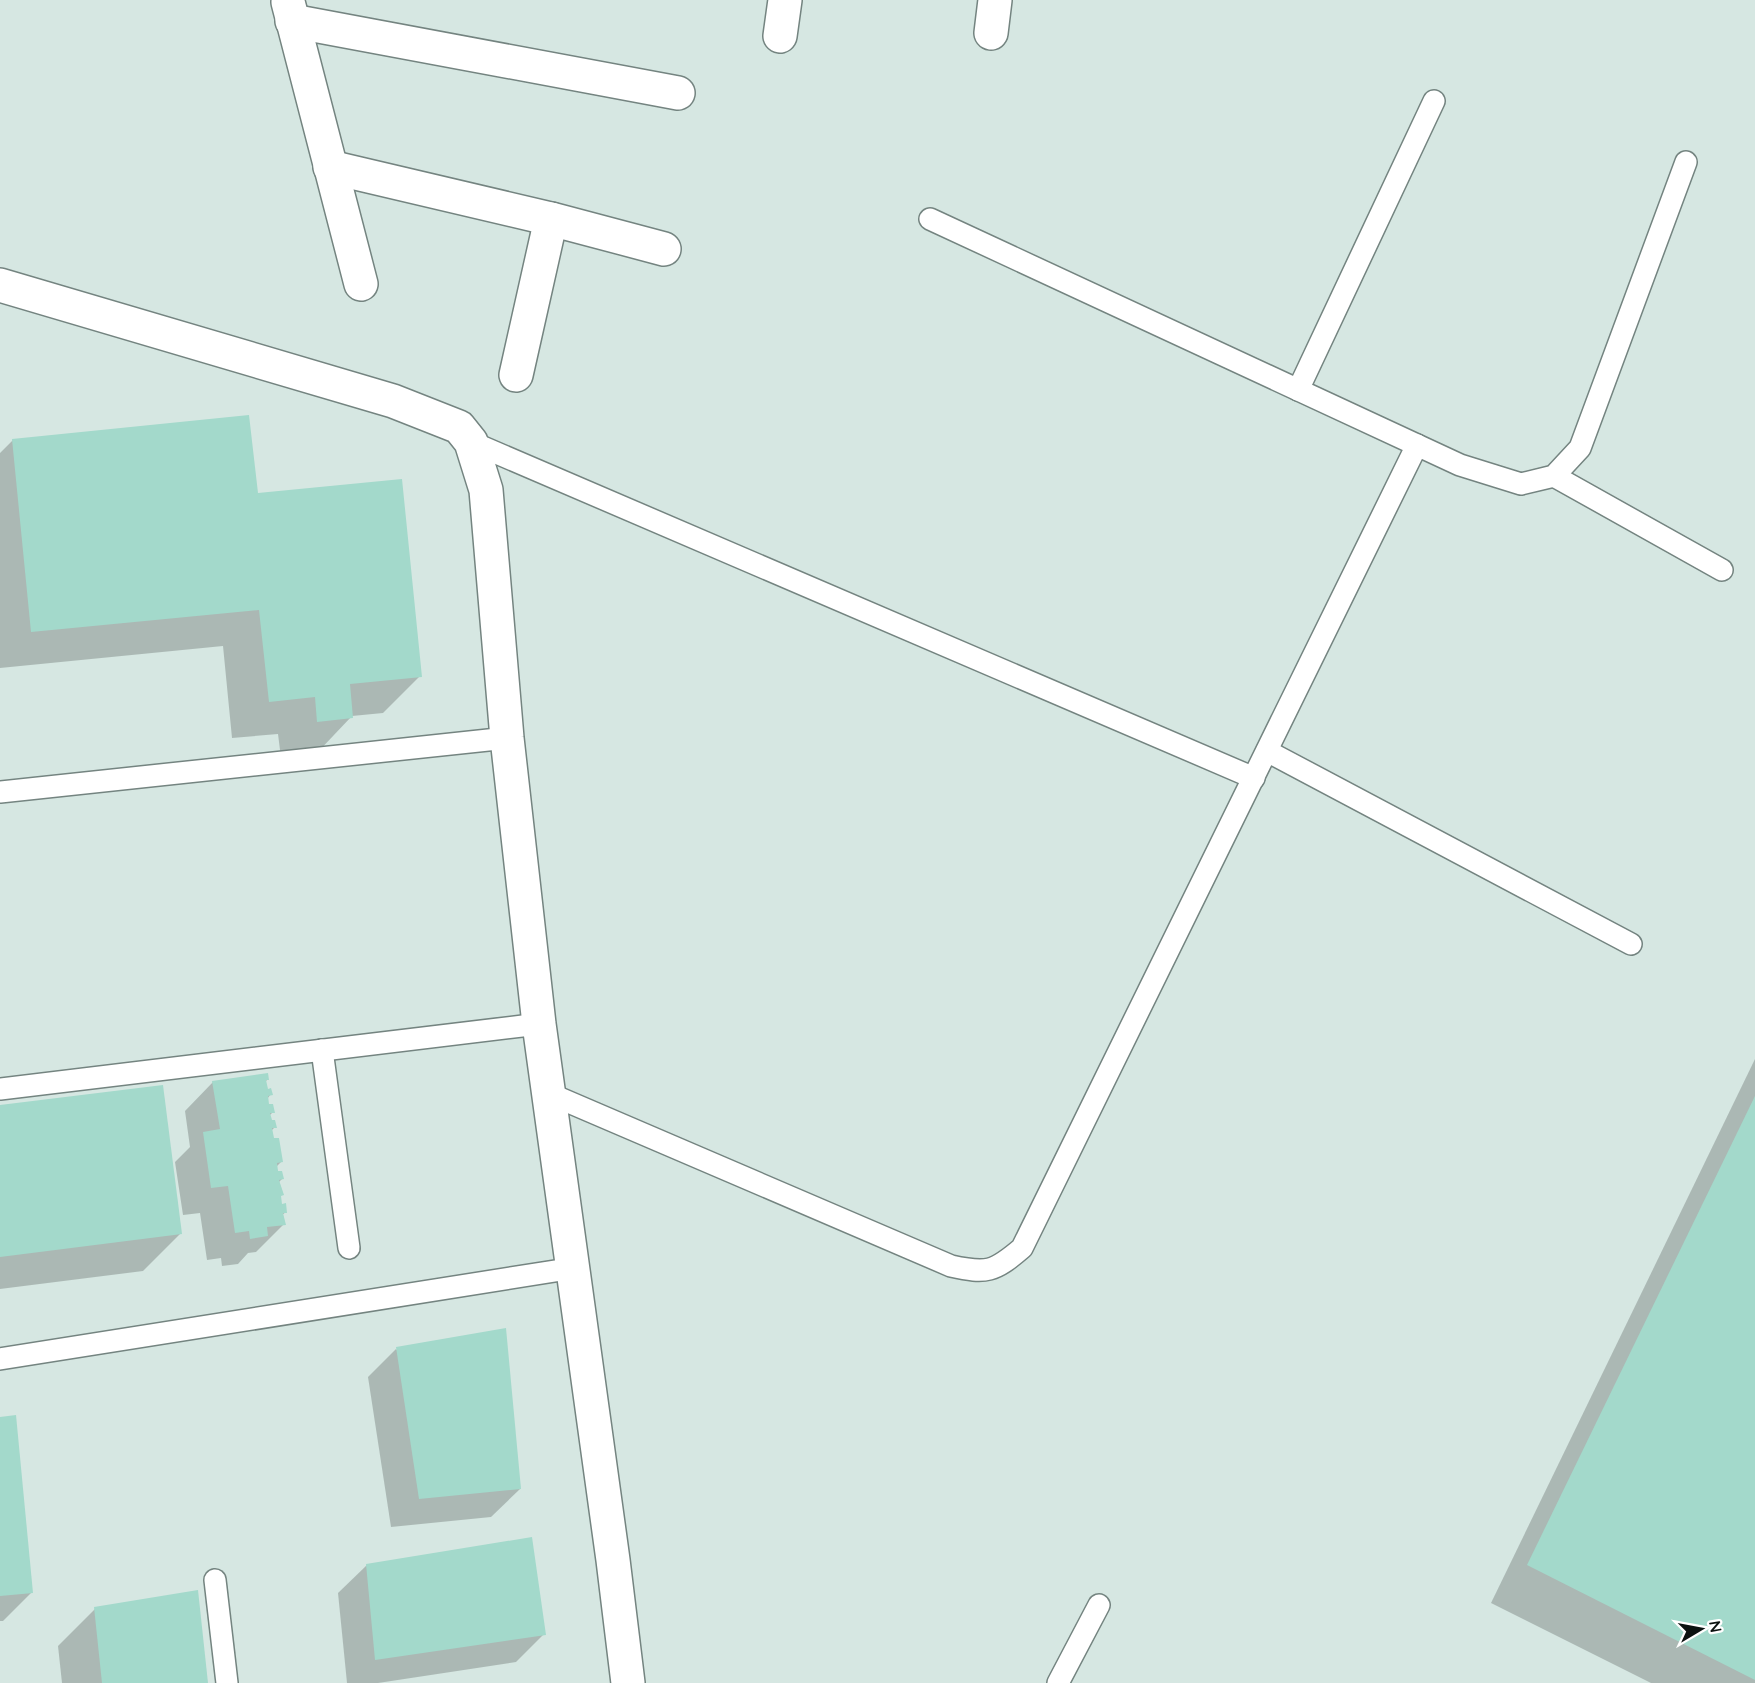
<svg xmlns="http://www.w3.org/2000/svg" width="1755" height="1683" viewBox="0 0 1755 1683" font-family="Quicksand,sans-serif">
  <style>
    .shadow { fill: #0003 }
    .building { fill: #a3d9cb }
    .lines { fill: none; stroke-linecap: round; stroke-linejoin: round }
    .service-casing { stroke: #748480; stroke-width: 24 }
    .minor-casing { stroke: #748480; stroke-width: 36 }
    .service { stroke: #fff; stroke-width: 21 }
    .minor { stroke: #fff; stroke-width: 33 }
  </style>
  <rect width="100%" height="100%" fill="#d6e7e2"/>
  <g class="shadow">
    <path d="M13,440L256,495L420,676L383,713L352,716L315,755L281,758L278,734L232,738L223,646L0,668V453Z"/>
    <path d="M1755,1059V1683H1651L1491,1603Z"/>
    <path d="M268,1079L265,1082L267,1090L271,1094L267,1099L268,1106L273,1112L269,1116L275,1127L271,1131L281,1162L276,1167L282,1179L278,1183L280,1205L286,1212L282,1215L284,1224L256,1252L248,1253L238,1264L222,1266L221,1258L207,1260L200,1213L183,1215L175,1162L190,1147L185,1111L213,1082Z"/>
    <path d="M0,1107L180,1234L143,1271L0,1289Z"/>
    <path d="M396,1349L520,1489L491,1517L391,1527L368,1377Z"/>
    <path d="M0,1418L31,1593L3,1621H0Z"/>
    <path d="M367,1565L544,1634L516,1662L378,1683H347L338,1593Z"/>
    <path d="M95,1609L207,1683H62L58,1646Z"/>
  </g>
  <g class="building">
    <path d="M249,415L258,493L402,479L422,677L350,684L353,718L317,722L315,697L269,702L259,610L31,632L12,439Z"/>
    <path d="M268,1073L269,1080H266L268,1089L271,1088L273,1095L268,1096L269,1104H273L275,1113H270L272,1120H275L277,1128H272L274,1138H279L283,1162L277,1163L278,1171H282L284,1179L279,1180L284,1195L281,1196L282,1204L286,1203L287,1213H283L286,1225L267,1227L268,1236L250,1239L249,1231L235,1233L228,1186L211,1188L203,1132L220,1129L212,1081Z"/>
    <path d="M163,1085L182,1234L0,1257V1105Z"/>
    <path d="M1755,1096V1680L1527,1565Z"/>
    <path d="M506,1328L521,1489L419,1499L396,1347Z"/>
    <path d="M16,1415L33,1593L0,1596V1417Z"/>
    <path d="M532,1537L546,1635L375,1660L366,1564Z"/>
    <path d="M198,1590L208,1683H102L94,1607Z"/>
  </g>
  <g class="lines">
    <g class="service-casing">
      <g id="service">
        <path d="M930,219L1460,465L1521,484L1554,476L1580,448L1686,162"/>
        <path d="M1298,390L1434,101"/>
        <path d="M471,442L1254,778"/>
        <path d="M1554,476L1722,570"/>
        <path d="M1267,751L1631,944"/>
        <path d="M0,792L507,738"/>
        <path d="M322,1050L349,1248"/>
        <path d="M0,1089L539,1024"/>
        <path d="M550,1094L951,1266C987,1274 994,1272 1022,1248L1417,445"/>
        <path d="M0,1359L574,1268"/>
        <path d="M215,1580L227,1683"/>
        <path d="M1058,1683L1099,1605"/>
      </g>
    </g>
    <g class="minor-casing">
      <g id="minor">
        <path d="M288,2L361,284"/>
        <path d="M292,21L678,93"/>
        <path d="M991,33L995,0"/>
        <path d="M780,36L785,0"/>
        <path d="M330,167L551,219L664,249"/>
        <path d="M0,285L393,401L459,427L471,442L486,490L507,738L539,1024L613,1560L628,1683"/>
        <path d="M516,375L551,219"/>
      </g>
    </g>
    <use href="#service" class="service"/>
    <use href="#minor" class="minor"/>
  </g>
  <g transform="translate(1701 1629) rotate(80)" stroke="#ffffff" stroke-width="4.5" paint-order="stroke">
  <path d="M0-4.5L10 22L0 15L-10 22Z" fill="#0b1110"/>
  <text y="-9" font-size="16" font-weight="bold" text-anchor="middle" fill="#0b1110">N</text>
  </g>
</svg>
